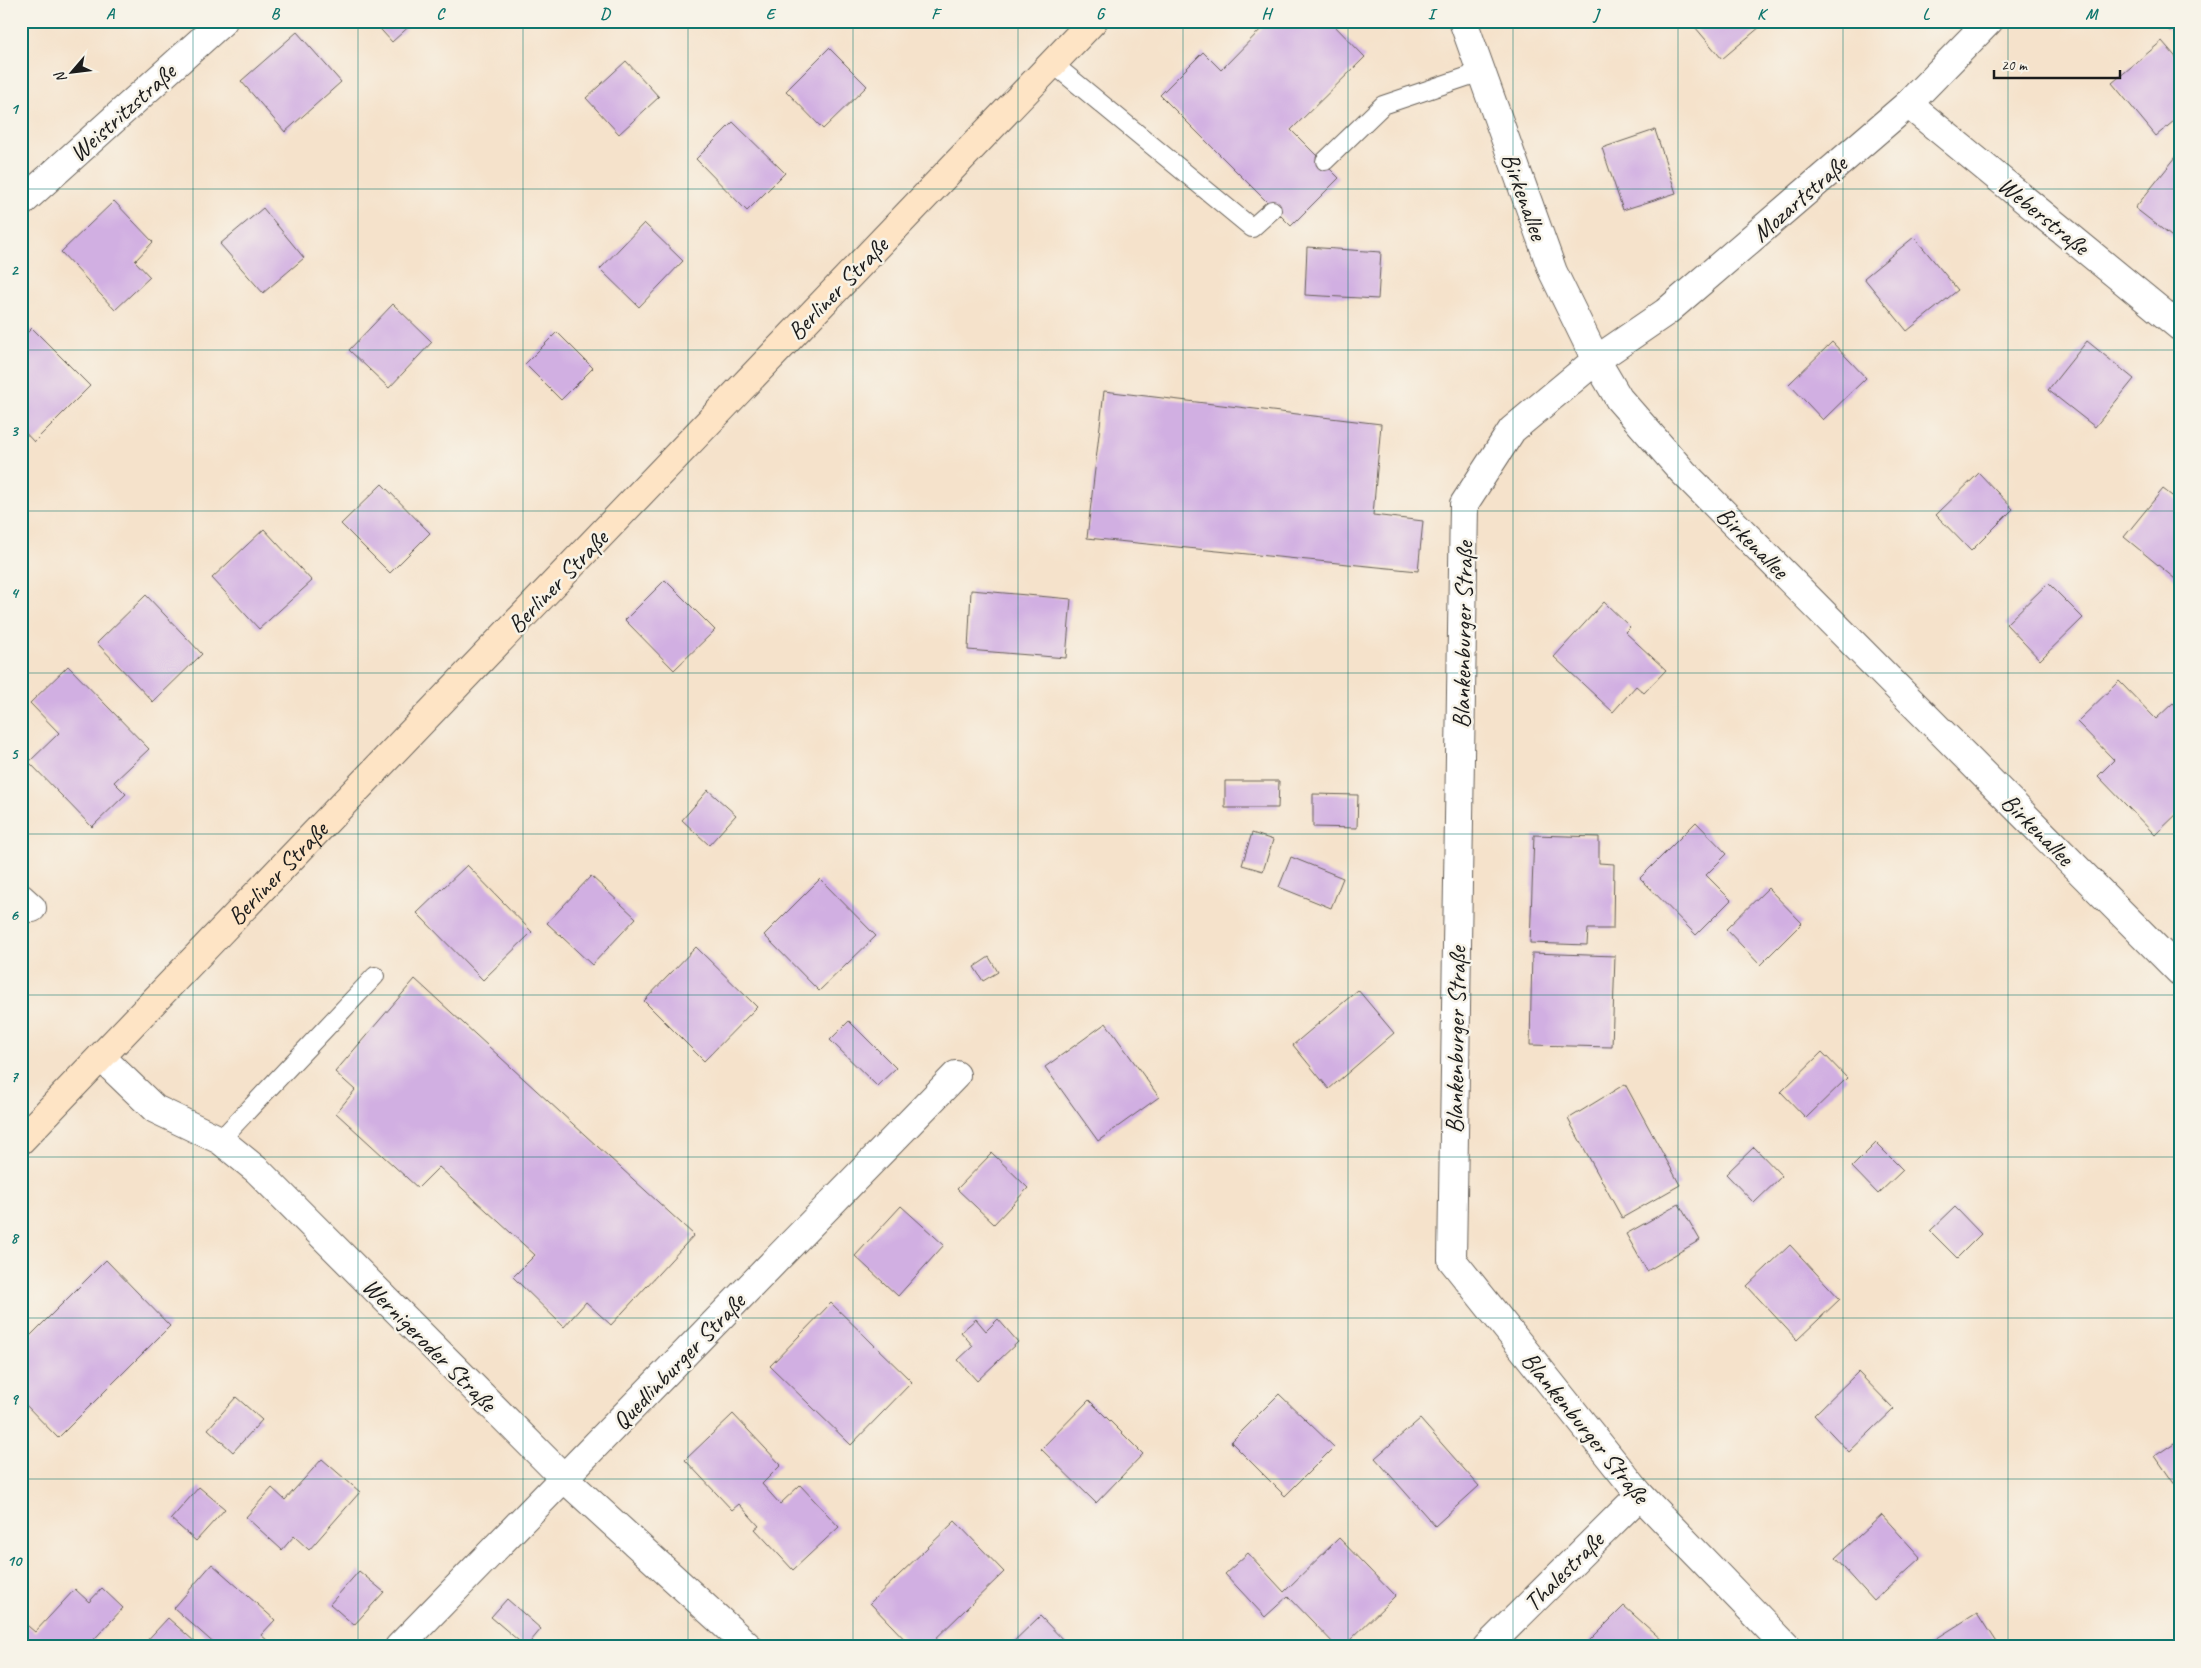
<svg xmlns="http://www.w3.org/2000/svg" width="2201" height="1668" viewBox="0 0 2201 1668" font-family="Caveat,sans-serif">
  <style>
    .building { fill: #d1afe2 }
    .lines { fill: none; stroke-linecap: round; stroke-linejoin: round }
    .lane-casing { stroke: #686159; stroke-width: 20 }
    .street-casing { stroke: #686159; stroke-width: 30 }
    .secondary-casing { stroke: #686159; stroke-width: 30 }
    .lane { stroke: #fff; stroke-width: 18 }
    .street { stroke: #fff; stroke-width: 28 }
    .secondary { stroke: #fee4c5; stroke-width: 28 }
    .grid { fill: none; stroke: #0f766e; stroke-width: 1; stroke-opacity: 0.55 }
    .labels { text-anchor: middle; stroke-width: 5; stroke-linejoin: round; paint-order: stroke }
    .street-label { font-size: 25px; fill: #1c1c1c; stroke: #f7f3e8 }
    .neatline { fill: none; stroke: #0f766e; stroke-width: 2 }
    .grid-label { font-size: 16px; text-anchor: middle; font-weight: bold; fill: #0f766e }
  </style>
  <rect width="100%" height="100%" fill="#f7f3e8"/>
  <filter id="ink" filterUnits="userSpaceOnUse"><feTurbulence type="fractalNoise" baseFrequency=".02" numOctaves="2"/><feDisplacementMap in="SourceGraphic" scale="10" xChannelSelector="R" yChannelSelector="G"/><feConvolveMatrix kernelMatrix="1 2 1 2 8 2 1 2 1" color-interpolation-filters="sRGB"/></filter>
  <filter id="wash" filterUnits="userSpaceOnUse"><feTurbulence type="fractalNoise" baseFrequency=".0096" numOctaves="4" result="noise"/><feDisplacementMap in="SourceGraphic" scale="20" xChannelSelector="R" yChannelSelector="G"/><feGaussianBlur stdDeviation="1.12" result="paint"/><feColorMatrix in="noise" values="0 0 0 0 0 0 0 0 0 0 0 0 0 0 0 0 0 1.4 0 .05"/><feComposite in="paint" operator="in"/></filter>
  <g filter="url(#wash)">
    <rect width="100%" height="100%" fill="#f5e2cb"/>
    <g id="blocks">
      <g class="building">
        <path d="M373,21H415L392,42Z"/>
        <path d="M1269,21H1330L1365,57L1291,130L1339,178L1291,226L1160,95L1203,52L1221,70Z"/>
        <path d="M1690,21H1767L1722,59Z"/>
        <path d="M2159,21H2178L2170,31Z"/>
        <path d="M297,32L341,82L285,132L241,81Z"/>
        <path d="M2162,41L2180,62V116L2156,136L2112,83Z"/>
        <path d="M829,48L867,86L823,129L786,91Z"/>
        <path d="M626,61L659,97L619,134L586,98Z"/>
        <path d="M733,122L785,173L747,211L696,159Z"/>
        <path d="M1655,130L1676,193L1623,210L1602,148Z"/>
        <path d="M2180,152V243L2135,208Z"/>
        <path d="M114,201L153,242L135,261L150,277L115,310L61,252Z"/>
        <path d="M263,208L304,258L263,293L220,244Z"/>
        <path d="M644,223L683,261L639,307L600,269Z"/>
        <path d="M1914,237L1958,290L1907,331L1864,278Z"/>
        <path d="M1307,247L1381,252L1378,299L1305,295Z"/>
        <path d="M393,304L432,342L389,388L349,350Z"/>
        <path d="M32,328L90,386L34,442L21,428V339Z"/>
        <path d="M557,332L593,368L561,400L525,364Z"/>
        <path d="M2087,341L2134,379L2095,427L2048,390Z"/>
        <path d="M1832,342L1866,378L1823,420L1789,384Z"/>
        <path d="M1104,391L1381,424L1373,515L1423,521L1418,571L1087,538Z"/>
        <path d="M1979,473L2013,509L1971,551L1936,515Z"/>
        <path d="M382,484L430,533L390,573L341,524Z"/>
        <path d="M2163,489L2180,502V583L2124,537Z"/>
        <path d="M264,529L312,581L259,629L212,578Z"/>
        <path d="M665,580L715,630L674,670L625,620Z"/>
        <path d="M2048,583L2083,618L2040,660L2006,624Z"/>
        <path d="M971,590L1071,599L1066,658L968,650Z"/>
        <path d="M146,595L202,654L153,702L97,643Z"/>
        <path d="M1604,602L1630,627L1625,632L1666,670L1644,693L1636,686L1613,712L1554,657Z"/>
        <path d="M68,666L149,749L114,782L126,794L92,827L29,762L59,733L30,703Z"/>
        <path d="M2119,681L2156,719L2173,703L2180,710V811L2155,835L2098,776L2114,760L2077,722Z"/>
        <path d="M1225,781H1279L1278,808H1225Z"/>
        <path d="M708,790L736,815L709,845L682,820Z"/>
        <path d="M1313,794L1358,795L1357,828L1313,827Z"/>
        <path d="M1696,822L1727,854L1706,875L1731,900L1696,935L1640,878Z"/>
        <path d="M1252,833L1273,840L1263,871L1242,865Z"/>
        <path d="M1534,835L1599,837V863L1614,864L1613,929H1588L1587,945L1530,943Z"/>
        <path d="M1291,857L1343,878L1331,908L1279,887Z"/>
        <path d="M467,865L532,932L483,980L417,913Z"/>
        <path d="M591,876L636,918L592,965L547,923Z"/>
        <path d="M820,879L876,936L819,991L764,935Z"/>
        <path d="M1768,888L1802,923L1760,965L1726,929Z"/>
        <path d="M696,947L757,1007L704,1061L644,1001Z"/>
        <path d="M1532,953L1615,956L1612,1047L1530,1045Z"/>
        <path d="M989,957L998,972L983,981L974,967Z"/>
        <path d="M415,979L694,1235L611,1325L586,1302L564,1327L513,1277L535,1255L439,1167L418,1188L336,1113L355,1090L335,1072Z"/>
        <path d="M1358,990L1394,1033L1329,1089L1293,1045Z"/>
        <path d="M849,1021L896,1068L877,1086L830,1040Z"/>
        <path d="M1106,1023L1159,1097L1098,1141L1045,1067Z"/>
        <path d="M1822,1052L1847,1078L1806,1118L1781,1092Z"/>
        <path d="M1625,1084L1680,1185L1622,1218L1568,1119Z"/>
        <path d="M1876,1143L1903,1170L1878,1194L1852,1167Z"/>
        <path d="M1754,1147L1782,1176L1754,1203L1726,1174Z"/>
        <path d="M992,1153L1028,1188L994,1224L957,1189Z"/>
        <path d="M1679,1204L1700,1240L1647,1271L1626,1234Z"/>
        <path d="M901,1206L944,1245L898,1296L855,1256Z"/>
        <path d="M1955,1207L1981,1234L1957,1258L1930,1231Z"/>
        <path d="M1790,1245L1840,1299L1797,1340L1747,1286Z"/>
        <path d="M106,1260L170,1326L58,1438L21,1400V1345Z"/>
        <path d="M831,1303L912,1382L851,1445L770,1366Z"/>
        <path d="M976,1319L986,1331L998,1319L1018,1342L977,1381L958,1360L973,1346L961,1332Z"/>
        <path d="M1858,1372L1894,1409L1849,1452L1814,1415Z"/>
        <path d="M1279,1394L1334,1447L1285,1496L1231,1442Z"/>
        <path d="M236,1397L262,1420L233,1452L208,1429Z"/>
        <path d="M1089,1400L1143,1454L1096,1503L1041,1449Z"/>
        <path d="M733,1414L781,1465L762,1484L780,1504L800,1485L839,1527L793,1570L755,1529L759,1526L739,1504L732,1510L685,1460Z"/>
        <path d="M1420,1419L1479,1486L1435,1526L1375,1458Z"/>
        <path d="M2180,1439V1492L2155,1456Z"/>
        <path d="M322,1459L360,1492L309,1550L294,1536L282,1550L246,1517L272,1488L285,1500Z"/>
        <path d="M199,1487L225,1509L196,1541L171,1519Z"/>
        <path d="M1882,1515L1921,1558L1874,1601L1835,1558Z"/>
        <path d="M955,1521L1004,1572L927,1647H912L870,1603Z"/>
        <path d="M1339,1538L1395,1596L1343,1647H1337L1288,1596L1265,1617L1225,1574L1248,1553L1284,1592Z"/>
        <path d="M212,1564L275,1620L261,1635L275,1647H218L174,1608Z"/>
        <path d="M359,1571L384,1592L354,1625L330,1604Z"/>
        <path d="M102,1588L123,1608L87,1647H21L22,1621L35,1632L75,1589L89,1602Z"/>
        <path d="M507,1599L541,1629L526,1647L491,1617Z"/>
        <path d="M1624,1606L1664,1642L1659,1647H1583Z"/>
        <path d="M1977,1613L1999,1647H1923Z"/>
        <path d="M1040,1616L1070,1647H1008Z"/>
        <path d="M168,1618L195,1642L191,1647H141Z"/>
      </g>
    </g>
  </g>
  <g filter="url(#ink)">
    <use href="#blocks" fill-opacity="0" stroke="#686159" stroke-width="1"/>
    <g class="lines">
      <g class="lane-casing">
        <g id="lane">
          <path d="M1052,63L1252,228L1272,210"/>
          <path d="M1325,161L1383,105L1481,72"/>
          <path d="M220,1140L375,976"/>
        </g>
      </g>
      <g class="street-casing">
        <g id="street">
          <path d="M1463,21L1553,272L1596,360L1619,399L1683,472L2180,972"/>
          <path d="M1908,104L2180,327"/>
          <path d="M21,203L223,21"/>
          <path d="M21,898L32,908"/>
          <path d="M101,1057L155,1109L220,1140L258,1171L564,1478L749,1647"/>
          <path d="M399,1647L956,1075"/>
          <path d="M1487,1647L1640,1495"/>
          <path d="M1787,1647L1640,1495L1452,1260L1464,504L1512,430L1596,360L1666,312L1908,104L1989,21"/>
        </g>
      </g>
      <g class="secondary-casing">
        <g id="secondary">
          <path id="s1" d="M21,1140L1093,21"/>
        </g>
      </g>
      <use href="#lane" class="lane"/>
      <use href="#street" class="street"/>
      <use href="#secondary" class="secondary"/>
    </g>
  </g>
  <path class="grid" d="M193,21V1647M358,21V1647M523,21V1647M688,21V1647M853,21V1647M1018,21V1647M1183,21V1647M1348,21V1647M1513,21V1647M1678,21V1647M1843,21V1647M2008,21V1647M21,189H2180M21,350H2180M21,511H2180M21,673H2180M21,834H2180M21,995H2180M21,1157H2180M21,1318H2180M21,1479H2180"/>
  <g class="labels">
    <g class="street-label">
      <text transform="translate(122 112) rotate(-42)" y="9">Weistritzstraße</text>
      <text transform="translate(1525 196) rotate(70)" y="9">Birkenallee</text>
      <text transform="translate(1799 198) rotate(-41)" y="9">Mozartstraße</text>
      <text transform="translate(2044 215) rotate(39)" y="9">Weberstraße</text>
      <text transform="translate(837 288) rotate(-46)" y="9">Berliner Straße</text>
      <text transform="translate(1753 542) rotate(45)" y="9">Birkenallee</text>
      <text transform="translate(557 581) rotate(-46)" y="9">Berliner Straße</text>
      <text transform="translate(1462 635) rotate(-89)" y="9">Blankenburger Straße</text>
      <text transform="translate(2038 829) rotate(45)" y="9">Birkenallee</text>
      <text dy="9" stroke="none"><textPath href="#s1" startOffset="370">Berliner Straße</textPath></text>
      <text transform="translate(1455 1040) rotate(-89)" y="9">Blankenburger Straße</text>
      <text transform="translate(430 1344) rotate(45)" y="9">Wernigeroder Straße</text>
      <text transform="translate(678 1361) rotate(-46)" y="9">Quedlinburger Straße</text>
      <text transform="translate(1586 1427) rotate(51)" y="9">Blankenburger Straße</text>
      <text transform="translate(1563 1571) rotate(-45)" y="9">Thalestraße</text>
    </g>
  </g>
  <rect width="2201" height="1668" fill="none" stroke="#f7f3e8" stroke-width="55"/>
  <g transform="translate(72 72) rotate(242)" stroke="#f7f3e8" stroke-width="4" paint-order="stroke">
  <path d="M0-4L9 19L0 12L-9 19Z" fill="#1c1c1c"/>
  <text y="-8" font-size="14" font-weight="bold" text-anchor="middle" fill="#1c1c1c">N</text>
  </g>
  <path d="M1994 70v8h126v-8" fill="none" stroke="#1c1c1c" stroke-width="2.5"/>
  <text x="2001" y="70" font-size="15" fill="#1c1c1c" stroke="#f7f3e8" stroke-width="4" paint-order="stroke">20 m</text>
  <rect x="28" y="28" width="2146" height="1612" class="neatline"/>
  <g class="grid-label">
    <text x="110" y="19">A</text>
    <text x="275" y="19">B</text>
    <text x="440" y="19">C</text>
    <text x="605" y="19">D</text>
    <text x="770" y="19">E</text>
    <text x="935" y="19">F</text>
    <text x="1100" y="19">G</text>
    <text x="1266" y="19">H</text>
    <text x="1431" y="19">I</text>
    <text x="1596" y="19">J</text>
    <text x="1761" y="19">K</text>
    <text x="1926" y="19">L</text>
    <text x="2091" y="19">M</text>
    <text x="14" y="114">1</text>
    <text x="14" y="275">2</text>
    <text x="14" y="436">3</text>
    <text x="14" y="598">4</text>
    <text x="14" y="759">5</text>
    <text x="14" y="920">6</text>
    <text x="14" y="1082">7</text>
    <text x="14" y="1243">8</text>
    <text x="14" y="1404">9</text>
    <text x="14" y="1566">10</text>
  </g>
</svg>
